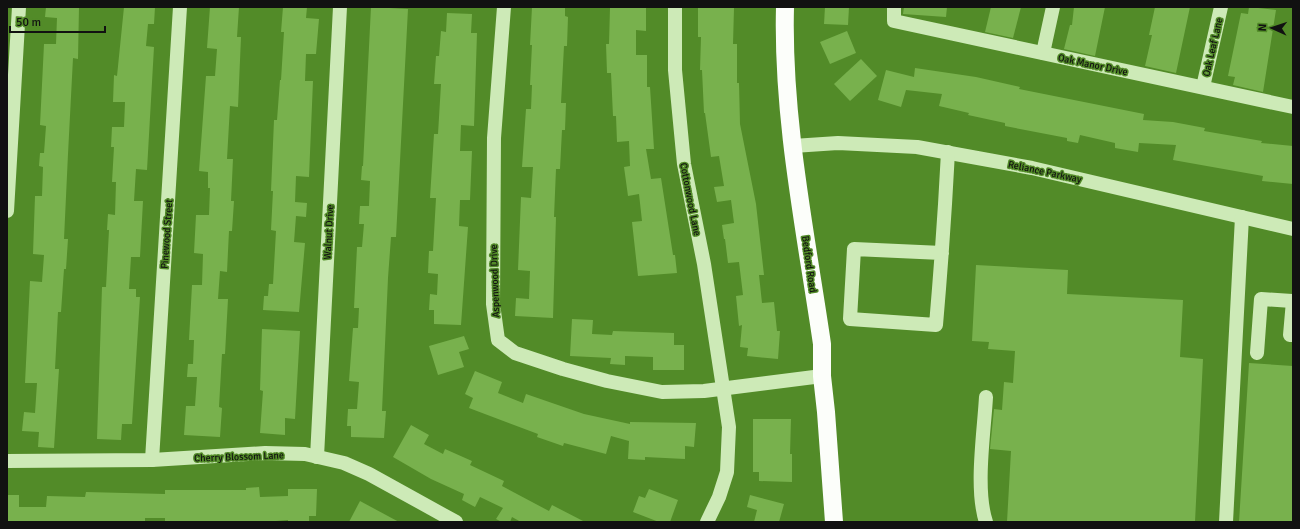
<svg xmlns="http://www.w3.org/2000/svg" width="1300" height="529" viewBox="0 0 1300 529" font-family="Signika,sans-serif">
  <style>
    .building { fill: #78b14d }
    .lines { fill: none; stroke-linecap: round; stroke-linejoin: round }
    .minor { stroke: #cdeab7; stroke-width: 14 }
    .major { stroke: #fcfefa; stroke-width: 18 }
    .labels { text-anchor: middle; stroke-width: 3; stroke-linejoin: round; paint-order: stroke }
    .street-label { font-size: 10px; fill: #111; stroke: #528b28 }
  </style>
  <rect width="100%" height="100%" fill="#528b28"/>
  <g class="building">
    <path d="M46,7H79L78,59L73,58L68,154L64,239H68L66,269H64L61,312H58L55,369H59L54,448L38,447L39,432L22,431L24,412L35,413L37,383H25L30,281L42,282L44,255L33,254L35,196H42L43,167L39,166L40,153H44L46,126L40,125L44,44H56L57,18L45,17Z"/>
    <path d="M124,7H155L154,24H148L146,46L154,47L147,170L136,169L134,201H143L140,257H131L129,289H136V297H140L132,424H122L121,440L97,439L102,287H106L109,230H107L108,214L115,215L116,182H112L114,147H111L112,127H124L125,102H113L114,75L117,76Z"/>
    <path d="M210,7H239L237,37H241L238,107L230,106L227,159H233L231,201H234L232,231H229L227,272L220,271L218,299H228L225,354H222L219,407L222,408L220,437L184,435L186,406H195L197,377H187L188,364H193L194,340H189L192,285H202L203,254L194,253L196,215H209L210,188H208V172L199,171L206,76H215L217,49L207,48Z"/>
    <path d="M283,7H307L306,18L319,19L316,54H306L305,81H313L309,177L296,176L295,202L307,203L306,217L296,216L294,242L305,243L299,312L263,310L264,296H268L269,284H273L276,231L271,230L273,191H271L274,120H277L280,80H281L284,32H281Z"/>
    <path d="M371,7L408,9L396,237H391L388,278L382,411H386L384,438L351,437V426H347L348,409H357L359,382L349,381L353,328H358L359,308H354L357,247H362L364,224H359L360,206H369L370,181L361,180L362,166H363Z"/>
    <path d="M532,7H565V16L568,17L567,46H564L561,103H566L565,130H562L560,169H556L554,217H556L553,318L515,316L516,298L529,299L530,271L518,270L521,197L531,198L533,167H522L526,109H531L532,85H530L532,45H530Z"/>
    <path d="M619,7H646V31L636,30V55H647V87H650L654,149H646L651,179L661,178L673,255H675L677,273L638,276L632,222L642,221L639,194L628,196L624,167L630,166L629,141L617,142L616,116H613L611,73H607L606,44H609L610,8H619Z"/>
    <path d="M825,7H849L848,25L824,24Z"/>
    <path d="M904,7H947L946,17L903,14Z"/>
    <path d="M991,7H1021L1013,38L985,32Z"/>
    <path d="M1074,7H1105L1095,56L1064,49L1070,25H1072Z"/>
    <path d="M1155,7H1190L1176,73L1145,66L1152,35H1149Z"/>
    <path d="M1249,7L1276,10L1263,92L1233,85L1235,77L1228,76L1241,13L1248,14Z"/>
    <path d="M698,8H734L733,44H737V83H739L740,124L756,204L764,275H759L762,303L774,302L777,331H780L778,359L747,356L748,348L740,347L742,325L739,326L736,296L743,295L739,262L728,263L725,239H724L722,225L734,223L731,200L717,202L714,187L724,186L719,156L711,157L705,113H704L702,70H700L701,37H698Z"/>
    <path d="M447,13L472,14L471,33H477L474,126L461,125L460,151H472L470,200H460L459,226L468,227L461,325L434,324V310H429L430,294L437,295L438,274L428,273L429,251H433L436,198H430L434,134H438L441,84H434L436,56H439L441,31L446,32Z"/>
    <path d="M847,31L856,53L830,64L820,42Z"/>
    <path d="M861,59L877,76L850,101L834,84Z"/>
    <path d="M915,68L976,77L1020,87L1019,89L1144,114L1143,120L1173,122L1205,128L1204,131L1262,141L1261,143L1293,146V184L1262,181L1263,176L1173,160L1176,145L1139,143L1138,152L1115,148V143L1080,135L1078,143L1067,141V138L1005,126V123L968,115L969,113L939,106L942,94L906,90L901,107L878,100L886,70L914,77Z"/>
    <path d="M976,265L1068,270L1067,294L1183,300L1180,357L1203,359L1195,522H1007L1011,451L990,449L994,409L1002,410L1004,382L1013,383L1015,351L988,349L989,342L972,341Z"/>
    <path d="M572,319L593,320L592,334L612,335L613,331L674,333V345H684V370H653V357L625,356V365L610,364L611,358L570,356Z"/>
    <path d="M262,329L300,331L295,419L285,418V435L260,433L263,391L260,390Z"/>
    <path d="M464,336L469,349L459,352L464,367L438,375L429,346Z"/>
    <path d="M1249,363L1293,366V522H1239Z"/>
    <path d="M475,371L502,382L498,393L523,403L526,394L584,414L630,424V422L696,423L694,447L685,446V459L645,457V460L628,459L629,441L611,436L606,454L564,443L563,446L537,437L538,434L469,408L473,398L465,394Z"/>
    <path d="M753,419H791L790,454H792V482L759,481V472H753Z"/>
    <path d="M411,425L429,435L424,444L443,454L445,449L472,461L470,465L504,481L502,486L549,511L552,505L585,522H521L512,517L510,522H502L496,519L503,508L480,497L475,507L462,500L464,494L431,479L393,457Z"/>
    <path d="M259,487L260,497L288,496V489H317L316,516H309V522H288V520L264,522H165V518H145V522H7V495H19V507H46L47,496L85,497L86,492L165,494V490H246V488Z"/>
    <path d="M649,489L678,500L670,522H659L633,512L639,496L645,498Z"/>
    <path d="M750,495L784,504L779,522H754L757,510L747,507Z"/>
    <path d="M360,501L399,522H349Z"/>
  </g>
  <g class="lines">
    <g class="minor">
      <path d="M504,7L494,138L493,304L498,340L515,353L563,369L607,381L662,392L704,391L822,376"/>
      <path d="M675,7V70L684,164L704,264L729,427L727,472L719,497L707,522"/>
      <path d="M894,7V21L1293,107"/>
      <path d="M1043,53L1053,7"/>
      <path d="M1203,87L1221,7"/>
      <path d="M793,146L838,143L917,147L1032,168L1293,229"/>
      <path d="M7,211L19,7"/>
      <path d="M942,253L854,249L850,319L936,325C941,267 945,210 948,152"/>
      <path d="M1293,301L1290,335H1293"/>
      <path d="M1257,353L1261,299L1292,301"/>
      <path d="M986,397C984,433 975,489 986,522"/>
      <path d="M317,457L340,7"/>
      <path d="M152,460L180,7"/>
      <path d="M7,461L152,460L265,453L305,454L344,463L369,474L456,522"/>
      <path d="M1226,522L1242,217"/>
    </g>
    <path class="major" d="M785,7C782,119 806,234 822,344V376L826,412L834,522"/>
  </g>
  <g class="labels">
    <g class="street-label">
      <text transform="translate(1212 47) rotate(-77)" y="4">Oak Leaf Lane</text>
      <text transform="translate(1093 64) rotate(12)" y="4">Oak Manor Drive</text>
      <text transform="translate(1045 171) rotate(12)" y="4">Reliance Parkway</text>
      <text transform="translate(691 199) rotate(79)" y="4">Cottonwood Lane</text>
      <text transform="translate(328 232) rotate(-87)" y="4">Walnut Drive</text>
      <text transform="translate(166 234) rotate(-86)" y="4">Pinewood Street</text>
      <text transform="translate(810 264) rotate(82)" y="4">Bedford Road</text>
      <text transform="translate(494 281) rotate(-92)" y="4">Aspenwood Drive</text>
      <text transform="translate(239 456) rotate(-2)" y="4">Cherry Blossom Lane</text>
    </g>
  </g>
  <rect width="1300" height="529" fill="none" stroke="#111111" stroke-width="16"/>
  <g transform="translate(1272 28) rotate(273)" stroke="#528b28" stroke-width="3" paint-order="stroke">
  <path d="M0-3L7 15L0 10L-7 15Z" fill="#111111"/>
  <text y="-6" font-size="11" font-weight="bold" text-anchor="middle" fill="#111111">N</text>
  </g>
  <path d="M10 26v6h95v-6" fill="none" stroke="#111111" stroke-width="2"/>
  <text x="16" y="26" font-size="12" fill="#111111" stroke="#528b28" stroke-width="3" paint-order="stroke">50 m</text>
</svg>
